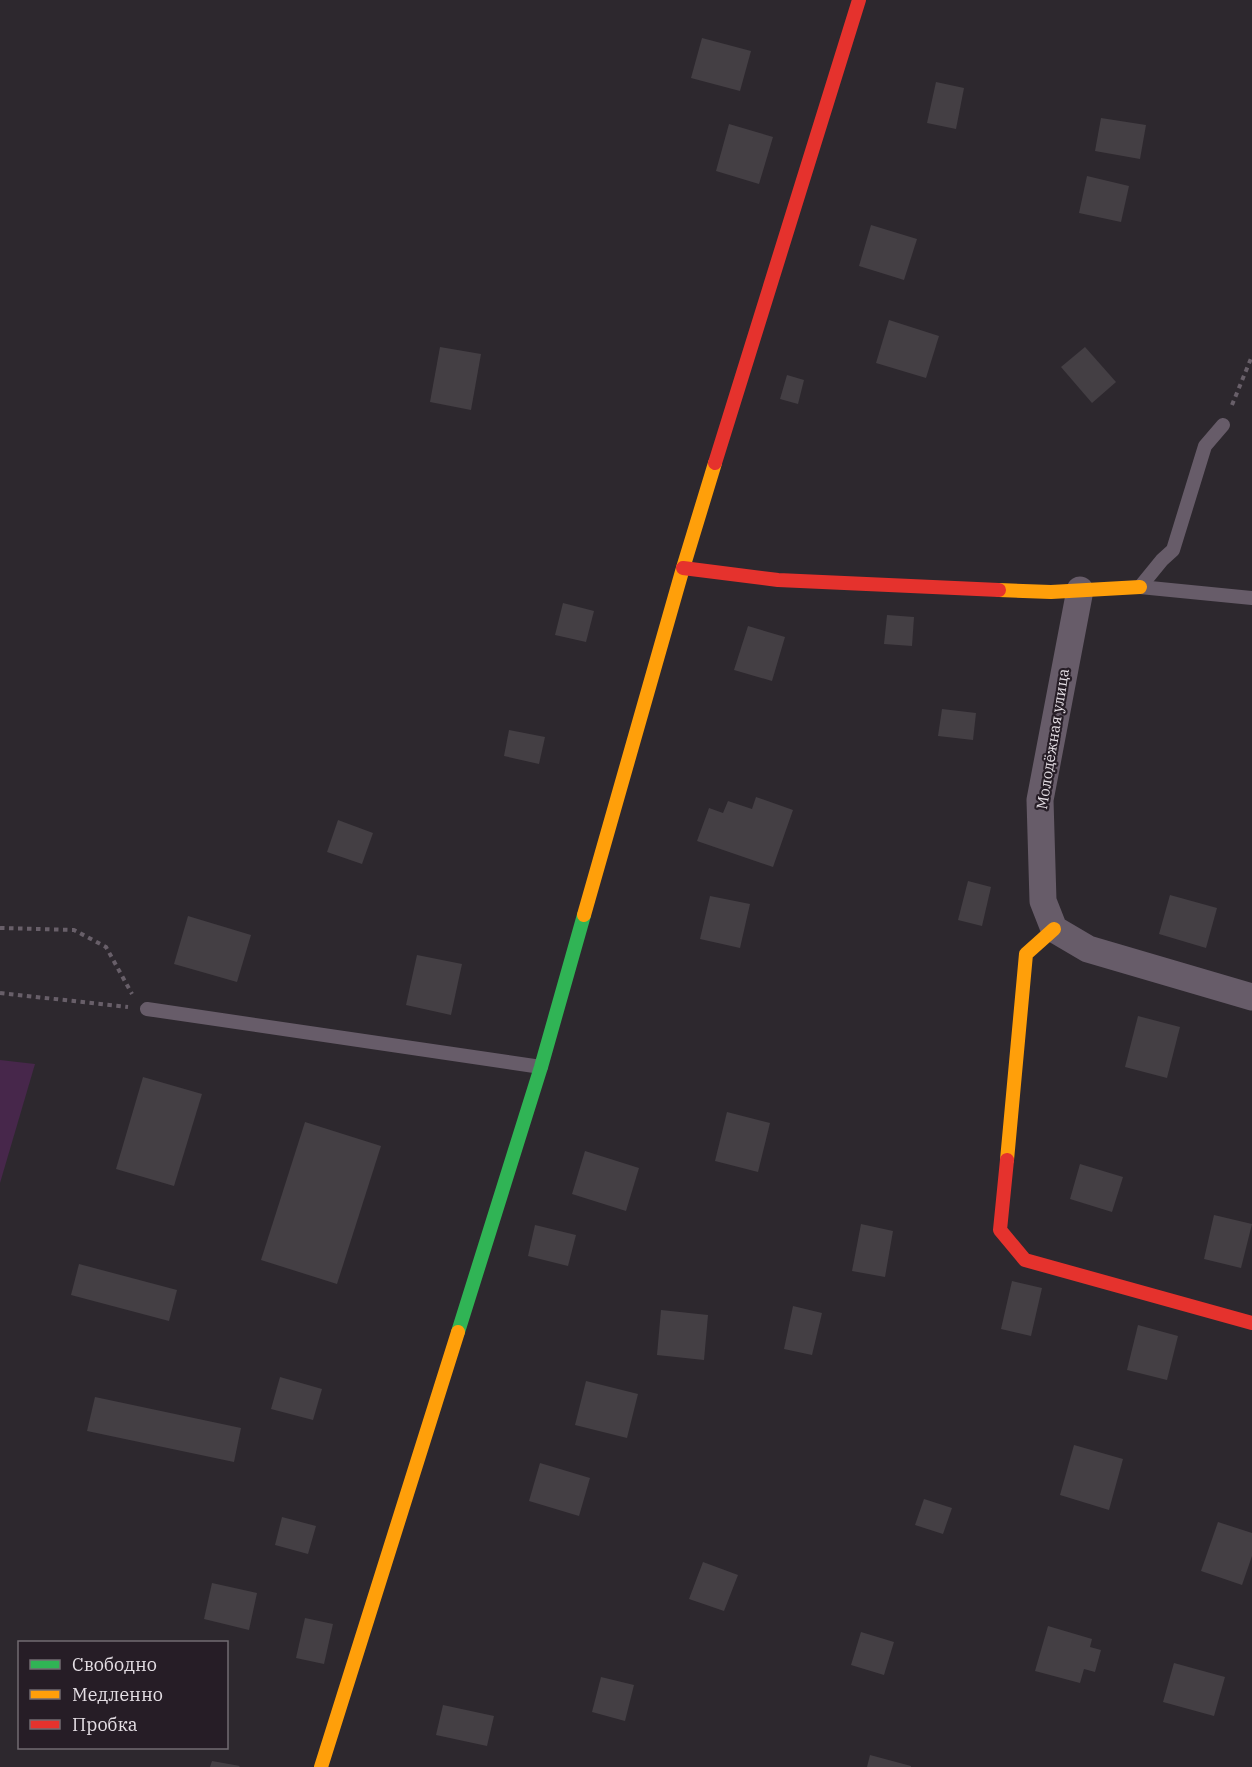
<svg xmlns="http://www.w3.org/2000/svg" width="1252" height="1767" viewBox="0 0 1252 1767" font-family="'IBM Plex Serif',serif">
  <style>
    .green { fill: #47274b }
    .building { fill: #443f44 }
    .lines { fill: none; stroke-linecap: round; stroke-linejoin: round }
    .path { stroke: #685f69; stroke-width: 4; stroke-dasharray: 4.5 4.5; stroke-linecap: butt }
    .lane { stroke: #675c69; stroke-width: 14 }
    .street { stroke: #675c69; stroke-width: 27 }
    .fast { stroke: #30b455; stroke-width: 14 }
    .slow { stroke: #ff9f0a; stroke-width: 14 }
    .jam { stroke: #e5322d; stroke-width: 14 }
    .labels { text-anchor: middle; stroke-width: 4.5; stroke-linejoin: round; paint-order: stroke }
    .street-label { font-size: 15px; fill: #e5dfe5; stroke: #261d26 }
  </style>
  <rect width="100%" height="100%" fill="#2d282e"/>
  <path class="green" d="M0,1060L35,1064L0,1183Z"/>
  <g class="building">
    <path d="M702,38L751,51L740,91L691,78Z"/>
    <path d="M936,82L964,88L956,129L927,123Z"/>
    <path d="M1101,118L1146,125L1140,159L1095,151Z"/>
    <path d="M729,124L773,137L759,184L716,171Z"/>
    <path d="M1087,176L1129,186L1121,222L1079,213Z"/>
    <path d="M871,225L917,239L904,280L859,266Z"/>
    <path d="M889,320L939,336L926,378L876,363Z"/>
    <path d="M440,347L481,354L471,410L430,402Z"/>
    <path d="M1085,347L1116,382L1092,403L1061,367Z"/>
    <path d="M787,375L804,380L798,404L780,399Z"/>
    <path d="M563,603L594,611L586,642L555,635Z"/>
    <path d="M887,615L914,617L912,646L884,644Z"/>
    <path d="M748,626L785,637L772,681L734,670Z"/>
    <path d="M942,709L976,713L973,740L938,736Z"/>
    <path d="M509,730L545,737L539,764L504,756Z"/>
    <path d="M756,797L793,810L773,867L697,841L709,808L723,813L728,801L752,809Z"/>
    <path d="M338,820L373,833L362,864L327,852Z"/>
    <path d="M968,881L991,887L982,926L958,920Z"/>
    <path d="M1170,895L1217,908L1206,948L1159,934Z"/>
    <path d="M710,896L750,904L740,948L700,939Z"/>
    <path d="M188,916L251,935L237,982L174,964Z"/>
    <path d="M417,955L462,964L451,1015L406,1005Z"/>
    <path d="M1138,1016L1180,1027L1167,1078L1125,1067Z"/>
    <path d="M143,1077L202,1094L174,1186L116,1169Z"/>
    <path d="M727,1112L770,1123L758,1172L715,1161Z"/>
    <path d="M305,1122L381,1146L337,1284L261,1260Z"/>
    <path d="M585,1151L639,1168L626,1211L572,1194Z"/>
    <path d="M1080,1164L1123,1177L1112,1212L1070,1199Z"/>
    <path d="M1214,1215L1252,1224L1241,1268L1204,1259Z"/>
    <path d="M861,1224L893,1231L885,1277L852,1271Z"/>
    <path d="M535,1225L576,1235L568,1266L528,1256Z"/>
    <path d="M79,1264L177,1290L169,1321L71,1295Z"/>
    <path d="M1012,1281L1042,1288L1031,1336L1001,1329Z"/>
    <path d="M793,1306L822,1313L812,1355L784,1349Z"/>
    <path d="M661,1310L708,1315L704,1360L657,1355Z"/>
    <path d="M1138,1325L1178,1336L1167,1380L1127,1370Z"/>
    <path d="M280,1377L322,1389L313,1420L271,1409Z"/>
    <path d="M586,1381L638,1394L627,1438L575,1425Z"/>
    <path d="M95,1397L241,1428L234,1462L87,1431Z"/>
    <path d="M1074,1445L1123,1459L1109,1510L1060,1495Z"/>
    <path d="M540,1463L590,1478L579,1516L529,1501Z"/>
    <path d="M924,1499L952,1508L943,1534L915,1525Z"/>
    <path d="M282,1517L316,1526L308,1554L275,1545Z"/>
    <path d="M1218,1522L1252,1533V1556L1242,1585L1201,1571Z"/>
    <path d="M703,1562L738,1575L724,1611L689,1599Z"/>
    <path d="M212,1583L257,1593L249,1630L204,1619Z"/>
    <path d="M305,1618L333,1624L324,1664L296,1658Z"/>
    <path d="M1048,1626L1092,1639L1090,1647L1101,1650L1095,1672L1084,1669L1080,1683L1035,1671Z"/>
    <path d="M861,1632L894,1642L884,1675L851,1665Z"/>
    <path d="M1174,1663L1225,1677L1214,1716L1163,1702Z"/>
    <path d="M601,1677L634,1685L625,1721L592,1712Z"/>
    <path d="M443,1705L494,1716L487,1746L436,1735Z"/>
    <path d="M870,1755L911,1766V1767H867Z"/>
    <path d="M212,1761L240,1766L239,1767H210Z"/>
  </g>
  <g class="lines">
    <g class="path">
      <path d="M1232,405L1252,356"/>
      <path d="M0,928L74,930L106,947L132,994"/>
      <path d="M0,993L128,1007"/>
    </g>
    <g class="lane">
      <path d="M1140,587L1162,560L1173,550L1205,446L1223,425"/>
      <path d="M1140,587L1252,598"/>
      <path d="M147,1009L541,1067"/>
    </g>
    <path class="street" d="M1080,590L1040,800L1043,901L1054,929L1088,949L1252,997"/>
    <path class="fast" d="M458,1332L541,1067L584,915"/>
    <g class="slow">
      <path d="M999,590L1051,592L1140,587"/>
      <path d="M584,915L683,568L715,463"/>
      <path d="M1007,1160L1026,954L1054,929"/>
      <path d="M321,1767L458,1332"/>
    </g>
    <g class="jam">
      <path d="M715,463L859,0"/>
      <path d="M683,568L778,580L999,590"/>
      <path d="M1007,1160L1000,1230L1025,1260L1252,1323"/>
    </g>
  </g>
  <g class="labels">
    <g class="street-label">
      <text transform="translate(1053 739) rotate(-81)" y="5">Молодёжная улица</text>
    </g>
  </g>
  <rect x="18" y="1641" width="210" height="108" fill="#261d26" stroke="#726b72" stroke-width="1.5"/>
  <rect x="30" y="1660" width="30" height="9" fill="#30b455" stroke="#726b72" stroke-width="1.5"/>
  <text x="72" y="1671" font-size="18" fill="#e5dfe5">Свободно</text>
  <rect x="30" y="1690" width="30" height="9" fill="#ff9f0a" stroke="#726b72" stroke-width="1.5"/>
  <text x="72" y="1701" font-size="18" fill="#e5dfe5">Медленно</text>
  <rect x="30" y="1720" width="30" height="9" fill="#e5322d" stroke="#726b72" stroke-width="1.5"/>
  <text x="72" y="1731" font-size="18" fill="#e5dfe5">Пробка</text>
</svg>
